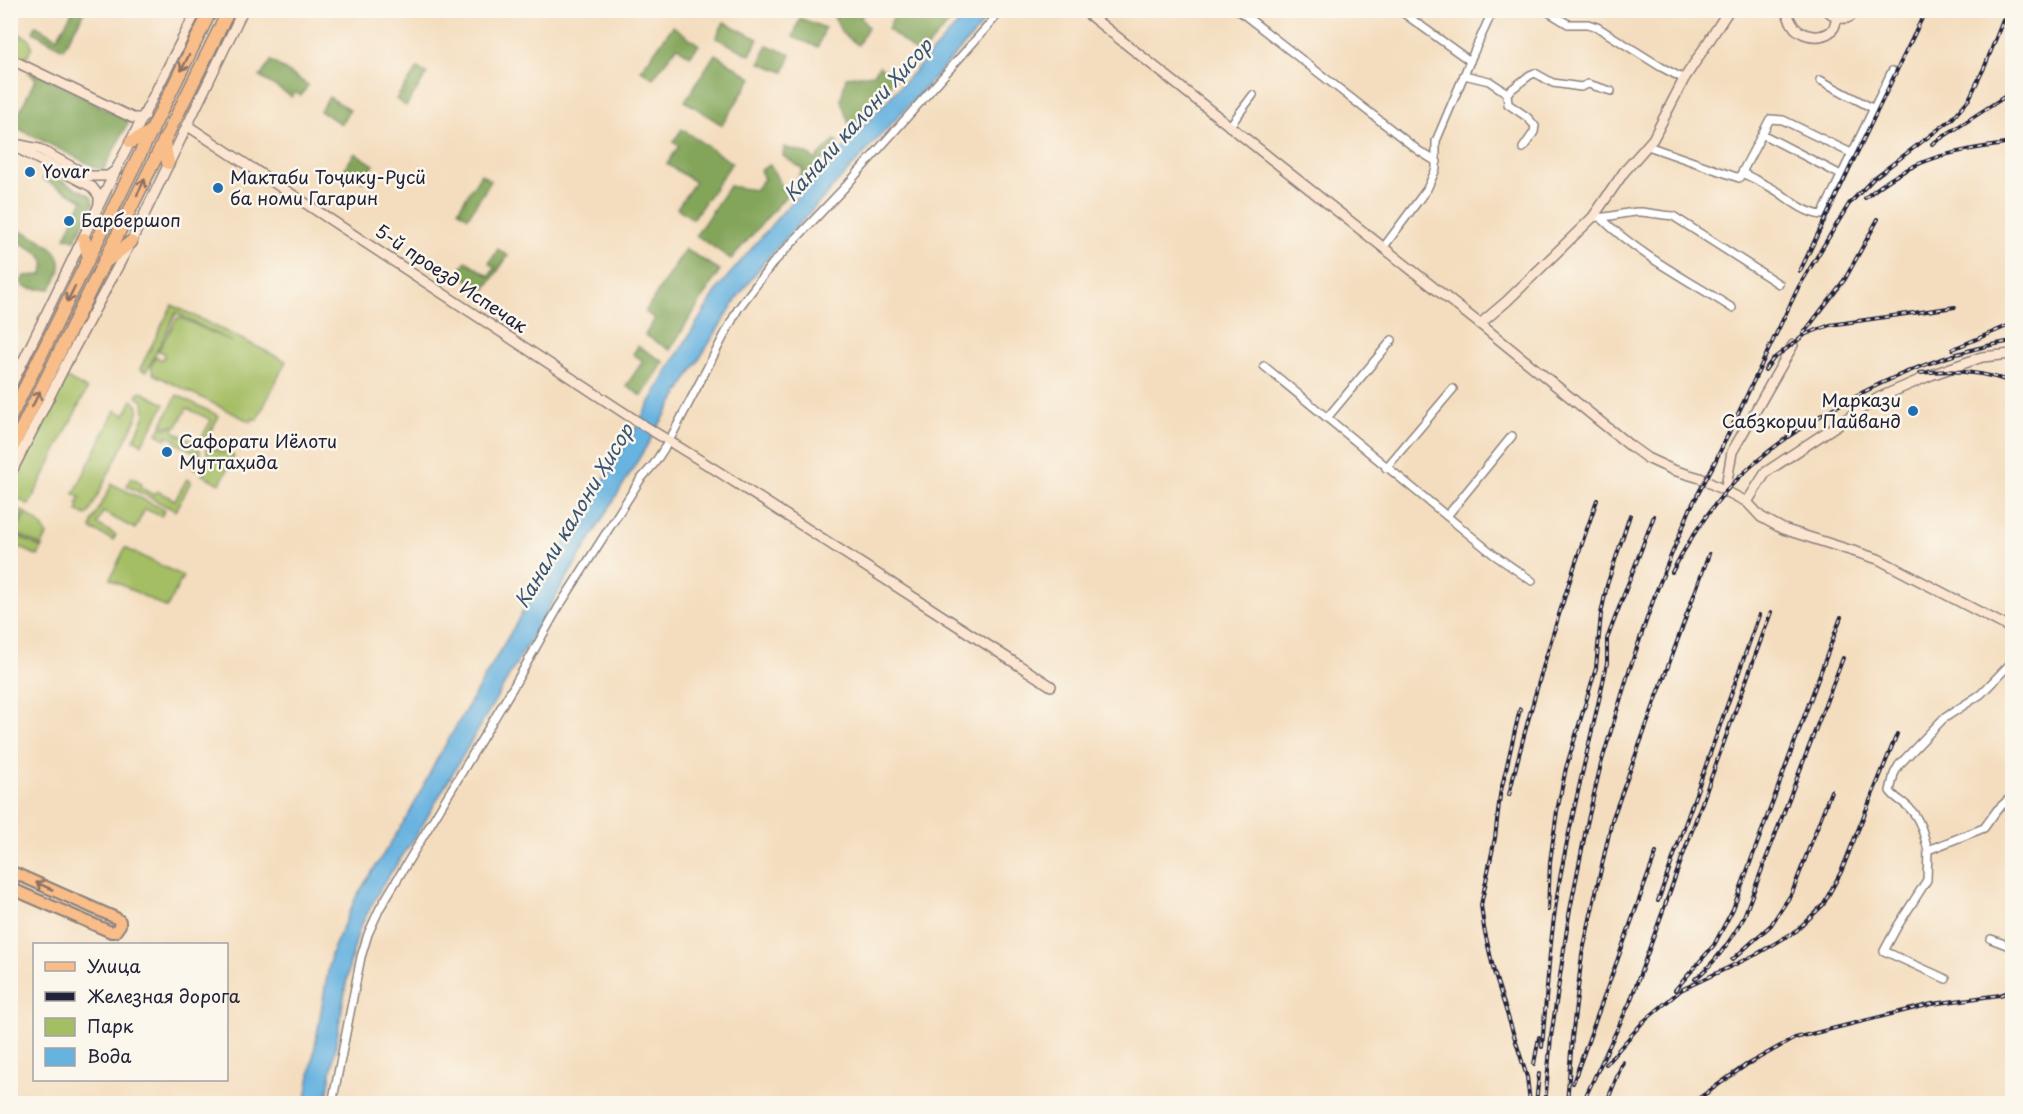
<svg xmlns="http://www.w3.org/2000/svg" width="2023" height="1114" viewBox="0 0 2023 1114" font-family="'Playpen Sans',sans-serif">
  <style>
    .green { fill: #a4be64; stroke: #637050; stroke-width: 1.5 }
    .forest { fill: #83a55a; stroke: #52644a; stroke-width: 1.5 }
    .water { fill: #67b3e0; stroke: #446a8e; stroke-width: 1.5 }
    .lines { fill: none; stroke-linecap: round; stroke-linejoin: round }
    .street-casing { stroke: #8b807c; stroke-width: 10 }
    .secondary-casing { stroke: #8b807c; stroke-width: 12 }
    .primary-casing { stroke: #8b807c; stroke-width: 14 }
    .highway-casing { stroke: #8b807c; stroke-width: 15 }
    .street { stroke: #fff; stroke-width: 7 }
    .secondary { stroke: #fce5d0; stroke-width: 9 }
    .primary { stroke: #f8bd89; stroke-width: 10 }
    .highway { stroke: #f8bd89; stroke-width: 12 }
    .rail-casing { stroke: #22223b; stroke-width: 4 }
    .rail { stroke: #fbf7ec; stroke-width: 1.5; stroke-dasharray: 4.5; stroke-linecap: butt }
    .oneway { stroke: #8d7062 }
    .poi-dot { fill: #1f6fb2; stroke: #fbf7ec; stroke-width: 2 }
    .labels { text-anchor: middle; stroke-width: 5; stroke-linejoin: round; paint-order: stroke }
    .poi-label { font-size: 18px; fill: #22223b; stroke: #fbf7ec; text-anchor: start }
    .street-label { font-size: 18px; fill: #22223b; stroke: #fbf7ec }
    .water-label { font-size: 20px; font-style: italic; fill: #3a5575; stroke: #fbf7ec }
  </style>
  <rect width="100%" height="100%" fill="#fbf7ec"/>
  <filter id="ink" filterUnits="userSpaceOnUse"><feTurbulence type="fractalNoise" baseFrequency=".0167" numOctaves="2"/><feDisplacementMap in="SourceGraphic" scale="12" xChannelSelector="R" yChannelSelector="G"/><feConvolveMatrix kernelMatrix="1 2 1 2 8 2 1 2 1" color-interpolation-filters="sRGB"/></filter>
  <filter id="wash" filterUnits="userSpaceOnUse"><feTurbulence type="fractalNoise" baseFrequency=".008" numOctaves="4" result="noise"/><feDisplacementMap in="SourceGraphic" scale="24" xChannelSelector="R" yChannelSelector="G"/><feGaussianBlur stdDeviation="1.35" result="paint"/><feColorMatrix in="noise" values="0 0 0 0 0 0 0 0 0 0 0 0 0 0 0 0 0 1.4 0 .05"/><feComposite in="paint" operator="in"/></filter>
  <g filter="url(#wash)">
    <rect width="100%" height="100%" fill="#f4ddbe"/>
    <g class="green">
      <path d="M10,29L29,39L32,46L28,56L18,59L11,55Z"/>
      <path d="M172,305L286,361L257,420L253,418L251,422L153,374L151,366L156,356L161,360L165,356L163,352L158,351L177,318H181L232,342L176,313L146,372L140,369Z"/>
      <path d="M61,375L87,389L29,505L11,495L10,475Z"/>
      <path d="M140,391L165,404L142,444L134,440L145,415L144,402L137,397Z"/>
      <path d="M177,395L219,416L205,441L201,439L211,420L187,408L177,426H161Z"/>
      <path d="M132,400C138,404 139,408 138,415L89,513L86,515L77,511L79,506L77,504L81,498L74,494L115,410L125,415Z"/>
      <path d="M172,426L175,427L174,432L199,444L201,461L197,470L192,467L197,453L176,443V440L168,435L166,439L157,434L161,427L164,429Z"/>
      <path d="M206,444L223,453L225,451L234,456L220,484L202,475L208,459Z"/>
      <path d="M131,477L142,483L140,487L154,495L157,491L175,500L187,479L191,481L176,511L127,486Z"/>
      <path d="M112,484L165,510L161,516L145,509L135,529L103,512L97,524L116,535L113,540L91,529L92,522Z"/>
      <path d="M11,505L24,512L13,534L42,548L38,556L11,543Z"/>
      <path d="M26,513L41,525L47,535L42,546L15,533Z"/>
      <path d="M125,548L183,576L167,608L110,579Z"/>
    </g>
    <g class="forest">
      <path d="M73,11H85L63,49L33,32L36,26L57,38Z"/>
      <path d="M831,11H865L861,18L868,27L858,45L842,33Z"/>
      <path d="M896,11L916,14L919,11H960L920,55L888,29Z"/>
      <path d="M800,18L825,28L818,47L793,37Z"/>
      <path d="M724,22L758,39L750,55L716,38Z"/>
      <path d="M673,26L699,45L690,56L677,47L653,78L641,70Z"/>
      <path d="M767,45L791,55L784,72L760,63Z"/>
      <path d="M715,54L752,78L722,125L685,101Z"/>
      <path d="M271,61L308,85L301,96L295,92L292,97L260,77Z"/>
      <path d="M879,66L896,78L851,130L841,100L846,77L874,74Z"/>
      <path d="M418,68L427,74L406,106L396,99Z"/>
      <path d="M30,69L129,121L103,171L11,125L10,115L17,117L36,78L28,73Z"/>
      <path d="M329,97L350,110L341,124L320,111Z"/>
      <path d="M682,129L732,163L693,219L677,208L695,182L667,164L679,146L673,142Z"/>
      <path d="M835,140L838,143L798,187L794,185L803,169L783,156L784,147L808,154L815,160Z"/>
      <path d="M355,153L374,165L363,182L344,169Z"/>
      <path d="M770,165L787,195L731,259L696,235L729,186L755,190L764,179L760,170Z"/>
      <path d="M47,173L90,195L94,202L75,240L65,237L83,200L42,179Z"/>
      <path d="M481,174L491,181L468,217L458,210Z"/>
      <path d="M22,231C50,244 75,255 50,289H35L25,287L21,282L24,276L41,275C53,256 31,249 17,241Z"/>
      <path d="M498,249L508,256L484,291L458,273L466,261L489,276L495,268L489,263Z"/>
      <path d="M685,249L720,270L670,350L645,335L655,319L645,312Z"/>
      <path d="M638,346L664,362L642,396L626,386L643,361L633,354Z"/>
    </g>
    <path class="water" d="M970,11H991L977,31L764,262L737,298L690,374L548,609L419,831L382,886L359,929L349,967L326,1103L305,1104L331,954L356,897L409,814L436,761L532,596L631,436L674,360L719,287L780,215L837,155Z"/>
  </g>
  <g filter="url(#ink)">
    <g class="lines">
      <g class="street-casing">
        <g id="street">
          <path d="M1238,10L1419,151L1437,162"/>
          <path d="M1399,10L1470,61"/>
          <path d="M1545,10L1568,24H1588L1597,27L1661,67L1684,79"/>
          <path d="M1464,75L1489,81L1507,93L1508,104L1527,117L1535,126L1534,132L1523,148"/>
          <path d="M1820,80L1874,109"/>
          <path d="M1507,93L1530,75L1535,73L1553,83L1581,87L1588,84L1611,91"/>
          <path d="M1229,127L1253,95"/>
          <path d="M1762,134L1841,175"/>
          <path d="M1648,146L1739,178L1770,119L1783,120L1851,153"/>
          <path d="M1742,173C1754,179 1768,185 1780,193C1792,202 1806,213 1822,215L1892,71"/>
          <path d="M1593,217C1609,219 1625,211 1640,212C1652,213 1662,215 1673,216L1779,284"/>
          <path d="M1601,218C1639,255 1688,280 1732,308"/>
          <path d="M1383,248L1427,189L1436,169V141L1473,54L1493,10"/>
          <path d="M1264,366L1493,554L1532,581"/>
          <path d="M1327,418L1392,340"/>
          <path d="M1386,468L1453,389"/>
          <path d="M1447,516L1512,436"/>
          <path d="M1928,850C1924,836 1921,821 1911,810C1905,802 1895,799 1890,791L1894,774L1899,765L1943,719L1981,694L2011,663L2012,659"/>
          <path d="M1991,939L2012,947"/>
          <path d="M1946,979L1884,951L1897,927L1927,880L1928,850L1984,828L1997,810L2012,796"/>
          <path d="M332,1104L361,957L368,934L380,908L515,684L558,608L640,480L654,464L669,441L738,309L772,264L846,186L1002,10"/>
        </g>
      </g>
      <g class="secondary-casing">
        <g id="secondary">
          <path d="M1083,10L1480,324L1629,445L1647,458L1673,470L1700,478L1747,502"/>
          <path d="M1786,10C1788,16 1791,23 1795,28C1808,41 1837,39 1836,18"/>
          <path d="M1827,10C1836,19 1849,23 1856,10"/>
          <path d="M10,59L133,118H141L145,116"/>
          <path d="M188,126L635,420L719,472L1051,686"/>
          <path d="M10,143L39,149L89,176H108L116,170"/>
          <path d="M15,147L92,187L99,196V204"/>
          <path d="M1480,324L1507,301L1593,217L1624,172L1653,139L1684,79L1729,10"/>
          <path d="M2012,354L1982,357L1931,375L1878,398L1766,472L1747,502L1761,517L1783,529L1878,559L2012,629"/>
          <path d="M10,388L116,170L197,10"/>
          <path d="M10,475L70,356L131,242L243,10"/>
          <path d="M1725,492L1732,452L1793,345"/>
        </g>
      </g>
      <g class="primary-casing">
        <path id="primary" d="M10,871L116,918L120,921V925L115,932H111L10,888"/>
      </g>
      <g class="highway-casing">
        <g id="highway">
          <path d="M164,141L168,163"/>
          <path d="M131,142L152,131"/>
          <path d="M84,239L89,258"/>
          <path d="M104,263L131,242"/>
          <path d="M10,418L211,10"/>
          <path d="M10,452L229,10"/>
        </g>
      </g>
      <use href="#street" class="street"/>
      <use href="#secondary" class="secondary"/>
      <use href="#primary" class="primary"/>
      <use href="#highway" class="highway"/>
      <g class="rail-casing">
        <g id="rail">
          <path d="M1932,144L2012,92"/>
          <path d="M1865,198C1915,156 1950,152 2012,143"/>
          <path d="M1800,271L1926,10"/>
          <path d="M1803,334L1845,279L1878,219"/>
          <path d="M1953,349L2012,324"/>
          <path d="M1765,370L1773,359L1806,334L1830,325L1955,307"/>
          <path d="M1920,373C1951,369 1983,372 2012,382"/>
          <path d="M1672,572C1686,545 1705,516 1725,492C1791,419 1916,357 2012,341"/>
          <path d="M1520,709L1500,795L1495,838L1481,905L1484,928L1494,972L1527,1077L1530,1103"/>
          <path d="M1509,795C1533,695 1563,597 1597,500"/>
          <path d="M1658,901L1759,615"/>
          <path d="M1548,910L1550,862L1557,811L1566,768L1596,668L1601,614L1607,585L1630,515"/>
          <path d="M1732,960L1771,925L1792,893L1831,791"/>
          <path d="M1695,979C1716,962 1730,942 1743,919L1843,658"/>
          <path d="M1675,990L1714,945L1733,909L1841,617"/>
          <path d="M1542,1047C1547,991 1550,934 1560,878C1573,806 1592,735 1607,663V639L1654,516"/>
          <path d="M1534,1064L1539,1037"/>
          <path d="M1606,1064L1643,1022L1681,990L1757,954L1796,931L1823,905L1841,872L1897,734"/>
          <path d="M1573,1083L1656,853"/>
          <path d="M1536,1104L1539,1074"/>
          <path d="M1545,1104L1551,1037L1569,915L1587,824L1601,764L1629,671L1656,592L1691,507L1714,464L1798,288L1849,204L1874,178L1952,119L1969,99L1985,66L2007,10"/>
          <path d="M1567,1104L1572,1038L1582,955L1612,820L1709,554"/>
          <path d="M1582,1104L1630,1002L1771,612"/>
          <path d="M1606,1104L1623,1062"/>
          <path d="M1691,1104L1746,1065L1795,1038L1932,1004L2000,995L2012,991"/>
        </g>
      </g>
      <use href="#rail" class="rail"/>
    </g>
    <defs><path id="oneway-shaft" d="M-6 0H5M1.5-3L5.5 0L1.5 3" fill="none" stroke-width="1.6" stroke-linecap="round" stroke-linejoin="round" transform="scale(1.5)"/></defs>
    <g class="oneway">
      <use href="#oneway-shaft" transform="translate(185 63) rotate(116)"/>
      <use href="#oneway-shaft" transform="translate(141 187) rotate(-64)"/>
      <use href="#oneway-shaft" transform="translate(71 294) rotate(117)"/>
      <use href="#oneway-shaft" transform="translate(36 399) rotate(-64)"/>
      <use href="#oneway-shaft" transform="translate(44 886) rotate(-156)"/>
    </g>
  </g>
  <g class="poi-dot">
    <circle cx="30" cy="172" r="6"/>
    <circle cx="218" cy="188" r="6"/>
    <circle cx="69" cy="221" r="6"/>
    <circle cx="1913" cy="411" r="6"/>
    <circle cx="167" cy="452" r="6"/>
  </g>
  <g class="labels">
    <g class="poi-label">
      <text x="42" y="178">Yovar</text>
      <text x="230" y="184">Мактаби Тоҷику-Русӣ<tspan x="230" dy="21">ба номи Гагарин</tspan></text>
      <text x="81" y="227">Барбершоп</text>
      <text x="1901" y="407" text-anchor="end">Маркази<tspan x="1901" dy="21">Сабзкории Пайванд</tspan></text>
      <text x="179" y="448">Сафорати Иёлоти<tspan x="179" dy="21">Муттаҳида</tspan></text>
    </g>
    <g class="street-label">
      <text transform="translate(451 279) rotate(34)" y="6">5-й проезд Испечак</text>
    </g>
    <g class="water-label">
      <text transform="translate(858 120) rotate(-48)" y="7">Канали калони Ҳисор</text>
      <text transform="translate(574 516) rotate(-59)" y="7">Канали калони Ҳисор</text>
    </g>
  </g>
  <rect width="2023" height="1114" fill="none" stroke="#fbf7ec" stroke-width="36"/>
  <rect x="33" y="943" width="195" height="138" fill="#fbf7ec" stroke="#a4a2a5" stroke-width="1.5"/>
  <rect x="45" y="962" width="30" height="9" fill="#f8bd89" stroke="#a4a2a5" stroke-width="1.5"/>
  <text x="87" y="973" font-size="18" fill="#22223b">Улица</text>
  <rect x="45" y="992" width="30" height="9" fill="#22223b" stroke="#a4a2a5" stroke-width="1.5"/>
  <text x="87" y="1003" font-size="18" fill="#22223b">Железная дорога</text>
  <rect x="45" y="1018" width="30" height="18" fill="#a4be64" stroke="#a4a2a5" stroke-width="1.5"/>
  <text x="87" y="1033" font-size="18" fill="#22223b">Парк</text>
  <rect x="45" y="1048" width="30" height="18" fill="#67b3e0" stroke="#a4a2a5" stroke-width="1.5"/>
  <text x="87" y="1063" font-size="18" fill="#22223b">Вода</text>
</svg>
